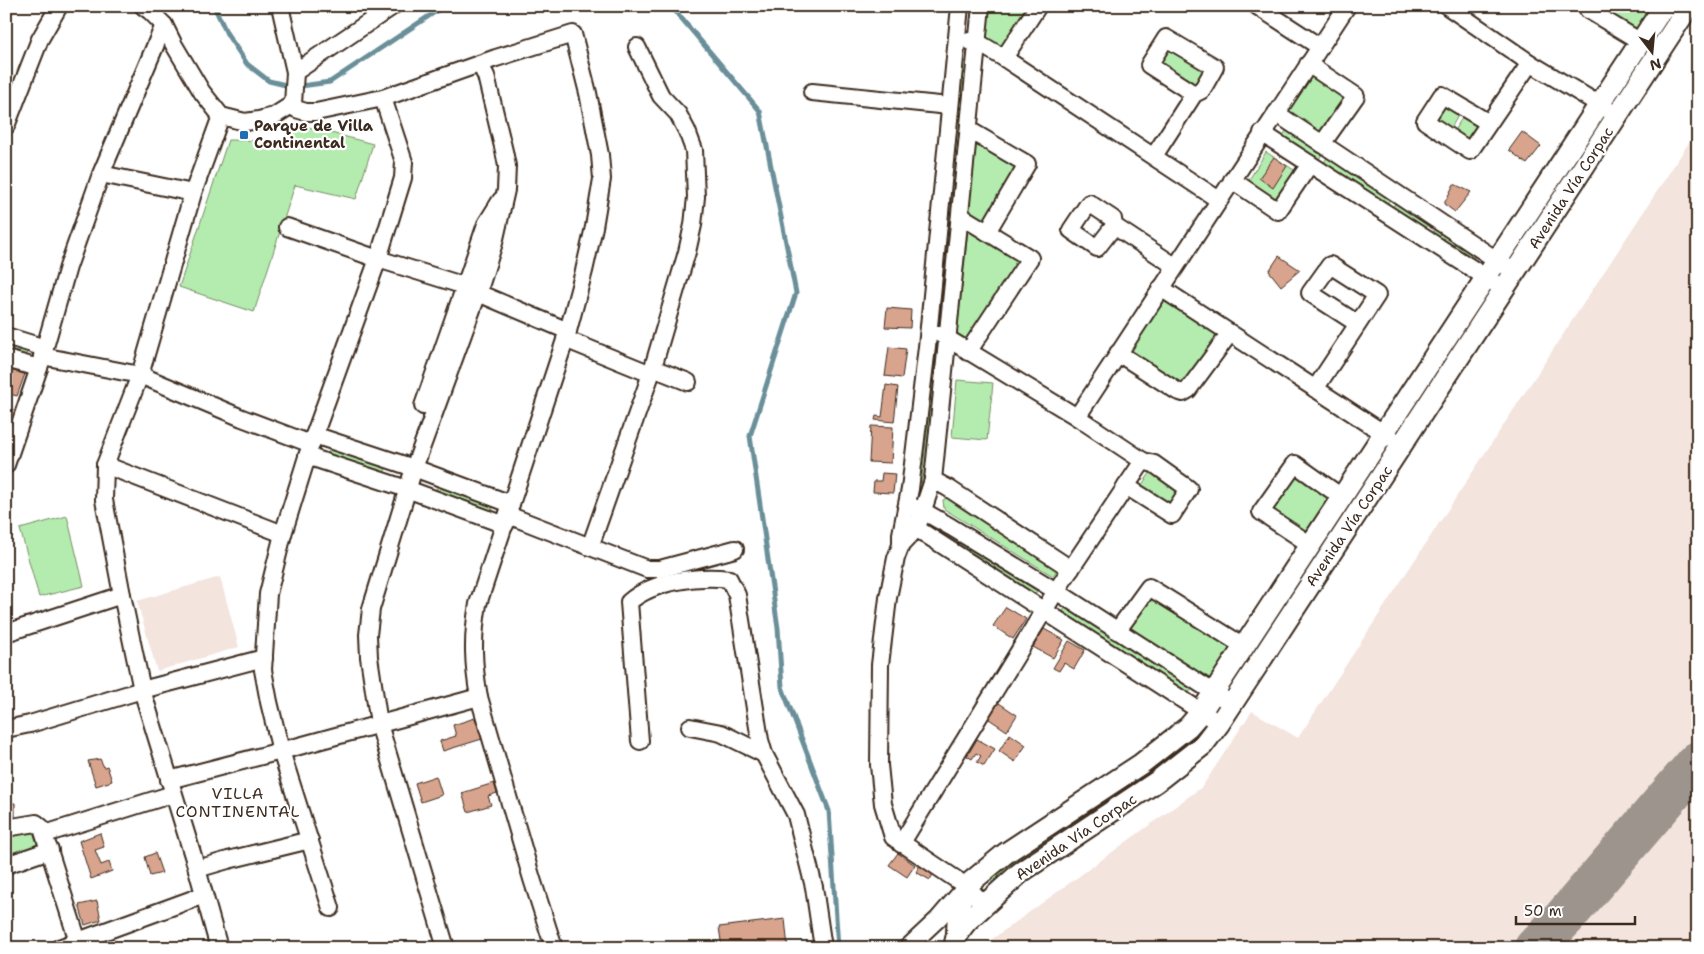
<svg xmlns="http://www.w3.org/2000/svg" width="1704" height="954" viewBox="0 0 1704 954" font-family="'Shantell Sans',sans-serif">
  <style>
    .built { fill: #f3e4dd }
    .green { fill: #b4ecaf; stroke: #788b66 }
    .lines { fill: none; stroke-linecap: round; stroke-linejoin: round }
    .stream { stroke: #6a8f99; stroke-width: 5 }
    .taxiway { stroke: #9d948e; stroke-width: 42 }
    .building { fill: #d8a48d; stroke: #3b2a1e }
    .minor-casing { stroke: #3b2a1e; stroke-width: 20 }
    .major-casing { stroke: #3b2a1e; stroke-width: 24 }
    .minor { stroke: #fff; stroke-width: 16 }
    .major { stroke: #fff; stroke-width: 20 }
    .poi-dot { fill: #1f6fb2; stroke: #fff; stroke-width: 2 }
    .labels { text-anchor: middle; stroke-width: 4.5; stroke-linejoin: round; paint-order: stroke }
    .poi-label { font-size: 15px; font-weight: bold; fill: #3b2a1e; stroke: #fff; text-anchor: start }
    .street-label { font-size: 15px; fill: #3b2a1e; stroke: #fff }
    .neighbourhood-label { font-size: 16px; letter-spacing: 1px; fill: #3b2a1e; stroke: #fff }
  </style>
  <rect width="100%" height="100%" fill="#fff"/>
  <filter id="ink" filterUnits="userSpaceOnUse"><feTurbulence type="fractalNoise" baseFrequency=".02" numOctaves="2"/><feDisplacementMap in="SourceGraphic" scale="10" xChannelSelector="R" yChannelSelector="G"/><feConvolveMatrix kernelMatrix="1 2 1 2 8 2 1 2 1" color-interpolation-filters="sRGB"/></filter>
  <g filter="url(#ink)">
    <g class="built">
      <path d="M1698,129V948H980L1202,787L1252,711L1298,738Z"/>
      <path d="M220,577L239,647L157,671L137,601Z"/>
    </g>
    <g class="green">
      <path d="M988,6H1033L1005,49L985,37Z"/>
      <path d="M1598,6H1653L1634,34L1596,9Z"/>
      <path d="M1166,45L1208,66L1197,88L1156,66Z"/>
      <path d="M962,60L969,63L964,114H957Z"/>
      <path d="M1314,73L1348,99L1319,134L1290,112L1289,108L1310,75Z"/>
      <path d="M1446,105L1460,112L1450,130L1437,120V117Z"/>
      <path d="M1464,115L1478,124L1467,141L1453,132Z"/>
      <path d="M957,120H963L956,200L949,199Z"/>
      <path d="M297,124L373,144L356,199L295,185L254,312L179,287L228,140L284,141Z"/>
      <path d="M1286,131L1322,154L1319,159L1283,136Z"/>
      <path d="M982,142L1020,164L984,221L968,212L974,146Z"/>
      <path d="M1266,152L1297,172L1277,202L1247,183Z"/>
      <path d="M1327,157L1391,198L1387,204L1324,163Z"/>
      <path d="M1396,202L1429,224L1425,229L1393,207Z"/>
      <path d="M948,208H955L944,310L938,307Z"/>
      <path d="M1436,228L1476,254L1472,260L1432,233Z"/>
      <path d="M968,230L1021,259L970,341L957,333Z"/>
      <path d="M1170,302L1216,334V343L1184,385H1179L1134,356L1131,351L1163,303Z"/>
      <path d="M6,343L28,349L26,355L6,349Z"/>
      <path d="M935,353L940,354L926,488H921Z"/>
      <path d="M957,380L993,383L987,440L952,437Z"/>
      <path d="M330,448L386,468L383,476L327,456Z"/>
      <path d="M1379,456L1385,460L1319,559L1313,555Z"/>
      <path d="M1294,468L1331,493L1304,534L1268,511Z"/>
      <path d="M1151,472L1181,491L1171,505L1141,486Z"/>
      <path d="M438,485L493,506L491,513L435,492Z"/>
      <path d="M949,497L1059,567L1053,576L944,509L943,500Z"/>
      <path d="M67,516L84,586L39,597L20,529Z"/>
      <path d="M950,537L1037,591L1035,595L947,542Z"/>
      <path d="M1301,573L1306,577L1240,680L1234,677Z"/>
      <path d="M1150,589L1235,647L1213,678L1207,680L1127,626Z"/>
      <path d="M1065,608L1192,689L1188,694L1062,613Z"/>
      <path d="M1190,734L1196,740L1104,809L1099,801Z"/>
      <path d="M1089,807L1094,815L995,887L990,879L1013,858Z"/>
      <path d="M32,827L43,847L6,860V831Z"/>
    </g>
    <g class="lines">
      <g class="stream">
        <path d="M214,6L227,34L247,64L269,81L294,87L330,82L444,6"/>
        <path d="M671,6L760,111L796,293L750,436L778,628L782,687L829,811L838,948"/>
      </g>
      <path class="taxiway" d="M1535,948L1564,918L1698,762"/>
    </g>
    <g class="building">
      <path d="M1522,132L1541,146L1527,164L1509,150Z"/>
      <path d="M1274,157L1287,166L1273,188L1259,178Z"/>
      <path d="M1454,184L1471,192L1455,212L1444,204Z"/>
      <path d="M1279,256L1300,270L1281,286L1269,271Z"/>
      <path d="M887,308L911,310L910,328L885,327Z"/>
      <path d="M889,347L906,349L902,378L885,376Z"/>
      <path d="M6,369L25,374L17,396L6,393Z"/>
      <path d="M886,385L898,387L894,422L875,420L876,416L882,417Z"/>
      <path d="M871,426L893,427L891,463L869,462Z"/>
      <path d="M882,473L895,474L893,493L873,492L874,481H881Z"/>
      <path d="M1006,607L1026,619L1013,639L993,626Z"/>
      <path d="M1044,629L1064,640L1053,658L1033,647Z"/>
      <path d="M1069,641L1085,650L1074,669L1064,663L1059,671L1053,668Z"/>
      <path d="M996,701L1017,715L1007,731L986,717Z"/>
      <path d="M475,718L482,739L443,751L440,741L456,736L453,725Z"/>
      <path d="M1010,734L1026,745L1015,762L999,751Z"/>
      <path d="M977,739L995,749L984,766L977,762L981,756L976,753L972,759L967,756Z"/>
      <path d="M100,759L104,767L107,766L112,781L96,786L88,761Z"/>
      <path d="M436,776L442,795L421,802L415,783Z"/>
      <path d="M494,783L497,793L488,796L491,805L468,812L462,793Z"/>
      <path d="M6,800L7,803H15V816L6,815Z"/>
      <path d="M100,833L104,847L95,850L101,865L109,862L112,871L91,879L79,841Z"/>
      <path d="M155,853L162,873L150,876L145,857Z"/>
      <path d="M898,853L915,865L907,877L889,865Z"/>
      <path d="M920,865L934,872L930,880L916,872Z"/>
      <path d="M97,901L101,920L85,925L79,905Z"/>
      <path d="M785,919L788,948H722L719,927Z"/>
      <path d="M102,937L105,946L90,948L88,942Z"/>
      <path d="M12,942L14,948H6V944Z"/>
    </g>
    <g class="lines">
      <g class="minor-casing">
        <g id="minor">
          <path d="M143,6L150,11L164,25L174,45L202,92L221,116L245,122L259,120L274,116L293,104"/>
          <path d="M280,6L295,72L293,104L296,109L306,112H316L383,98L496,58L573,34L588,93L600,155L602,179L594,227L584,271L568,331L478,604C472,638 473,664 479,697L532,879L554,948"/>
          <path d="M960,6L927,347L910,489L901,534V545L896,558L888,598L880,665L879,765L883,804L893,837L966,886L985,905"/>
          <path d="M1257,6L1320,47"/>
          <path d="M1447,6L1530,63L1610,111"/>
          <path d="M1591,6L1588,10L1641,42"/>
          <path d="M969,41L977,42L1004,58L1219,200"/>
          <path d="M1004,58L1038,6"/>
          <path d="M1308,64L1356,96L1322,144"/>
          <path d="M295,72L393,6"/>
          <path d="M812,92L949,106"/>
          <path d="M1276,113L1507,267"/>
          <path d="M1489,123L1442,95L1425,121L1470,151L1530,63"/>
          <path d="M6,126L40,39L59,6"/>
          <path d="M969,130L1027,164L987,232"/>
          <path d="M1262,133L1496,284"/>
          <path d="M1154,156L1194,94L1202,90L1215,67L1166,38L1149,65L1194,94"/>
          <path d="M101,174L193,193"/>
          <path d="M1232,180L1278,211L1310,164"/>
          <path d="M961,216L1030,258L968,352"/>
          <path d="M1114,226L1097,248L1071,230L1089,203L1113,219L1114,226L1175,266"/>
          <path d="M287,227L378,259L465,286L486,224L501,200"/>
          <path d="M1161,288L1394,440"/>
          <path d="M478,293L568,331"/>
          <path d="M940,334L1077,417L1143,461L1154,464L1189,489L1172,515L1126,486"/>
          <path d="M6,336L45,348"/>
          <path d="M565,339L651,374"/>
          <path d="M1118,353L1177,391L1183,393L1188,390L1230,333"/>
          <path d="M42,356L140,375L242,418L311,444"/>
          <path d="M6,359L39,368"/>
          <path d="M653,368L688,382"/>
          <path d="M1315,389L1377,295L1330,265L1310,293L1358,324"/>
          <path d="M423,406L465,286"/>
          <path d="M1077,417L1347,6"/>
          <path d="M314,435L414,468L511,504"/>
          <path d="M307,456L407,489L505,525"/>
          <path d="M6,465L39,368L68,267L101,174L164,25"/>
          <path d="M105,465L283,534"/>
          <path d="M933,480L948,488L1071,569"/>
          <path d="M913,507L923,511L951,527L1056,591L1224,699"/>
          <path d="M508,515L647,569H660L735,549"/>
          <path d="M908,523L1211,718"/>
          <path d="M901,545L917,528L933,480L981,6"/>
          <path d="M1311,545L1261,512L1295,464L1343,498"/>
          <path d="M590,547L651,374L687,252L693,225L696,197L694,150L687,131L678,114L661,96L637,47"/>
          <path d="M1117,631L1149,587L1245,647"/>
          <path d="M6,633L122,595"/>
          <path d="M690,727L721,733L764,754"/>
          <path d="M6,729L30,724L142,690L264,658"/>
          <path d="M640,741L629,602C653,581 698,575 729,579L737,595L760,740L764,754L796,815L814,887L823,948"/>
          <path d="M169,780L281,751L479,697"/>
          <path d="M6,828L36,823L42,828L80,948"/>
          <path d="M45,834L173,794"/>
          <path d="M901,844L1056,591L1143,461"/>
          <path d="M6,865L50,850"/>
          <path d="M197,869L228,860L310,840"/>
          <path d="M331,908L281,751L269,702L263,670L268,594L283,534L311,444L378,259L403,178L404,162L383,98"/>
          <path d="M59,948L204,895"/>
          <path d="M219,948L197,869L142,690L122,595L104,500L105,465L140,375L193,193L221,116"/>
          <path d="M446,948L379,724L369,657L368,635L371,609L414,468L478,293L494,243L506,190L507,166L504,151L486,76L480,64"/>
          <path d="M907,948L938,919L963,890"/>
        </g>
      </g>
      <g class="major-casing">
        <g id="major">
          <path d="M957,934L967,921L1021,872L1156,782L1203,745L1219,724L1689,6"/>
          <path d="M954,948L957,934L958,909L966,886L1006,853L1141,764L1188,727L1201,712L1664,6"/>
        </g>
      </g>
      <use href="#minor" class="minor"/>
      <use href="#major" class="major"/>
    </g>
  </g>
  <rect class="poi-dot" x="239" y="130" width="10" height="10" rx="2.5"/>
  <g class="labels">
    <g class="poi-label">
      <text x="254" y="131">Parque de Villa<tspan x="254" dy="17">Continental</tspan></text>
    </g>
    <g class="street-label">
      <text transform="translate(1571 188) rotate(-57)" y="5">Avenida Vía Corpac</text>
      <text transform="translate(1349 526) rotate(-56)" y="5">Avenida Vía Corpac</text>
      <text transform="translate(1076 837) rotate(-34)" y="5">Avenida Vía Corpac</text>
    </g>
    <g class="neighbourhood-label">
      <text x="238" y="799">VILLA<tspan x="238" dy="18">CONTINENTAL</tspan></text>
    </g>
  </g>
  <rect width="1704" height="954" fill="none" stroke="#fff" stroke-width="25"/>
  <rect x="12" y="12" width="1679" height="929" fill="none" stroke="#3b2a1e" stroke-width="2" filter="url(#ink)"/>
  <g transform="translate(1652 52) rotate(164)" stroke="#ffffff" stroke-width="4" paint-order="stroke">
  <path d="M0-4L9 19L0 12L-9 19Z" fill="#3b2a1e"/>
  <text y="-8" font-size="14" font-weight="bold" text-anchor="middle" fill="#3b2a1e">N</text>
  </g>
  <path d="M1516 916v8h119v-8" fill="none" stroke="#3b2a1e" stroke-width="2.5"/>
  <text x="1524" y="916" font-size="15" fill="#3b2a1e" stroke="#ffffff" stroke-width="4" paint-order="stroke">50 m</text>
</svg>
